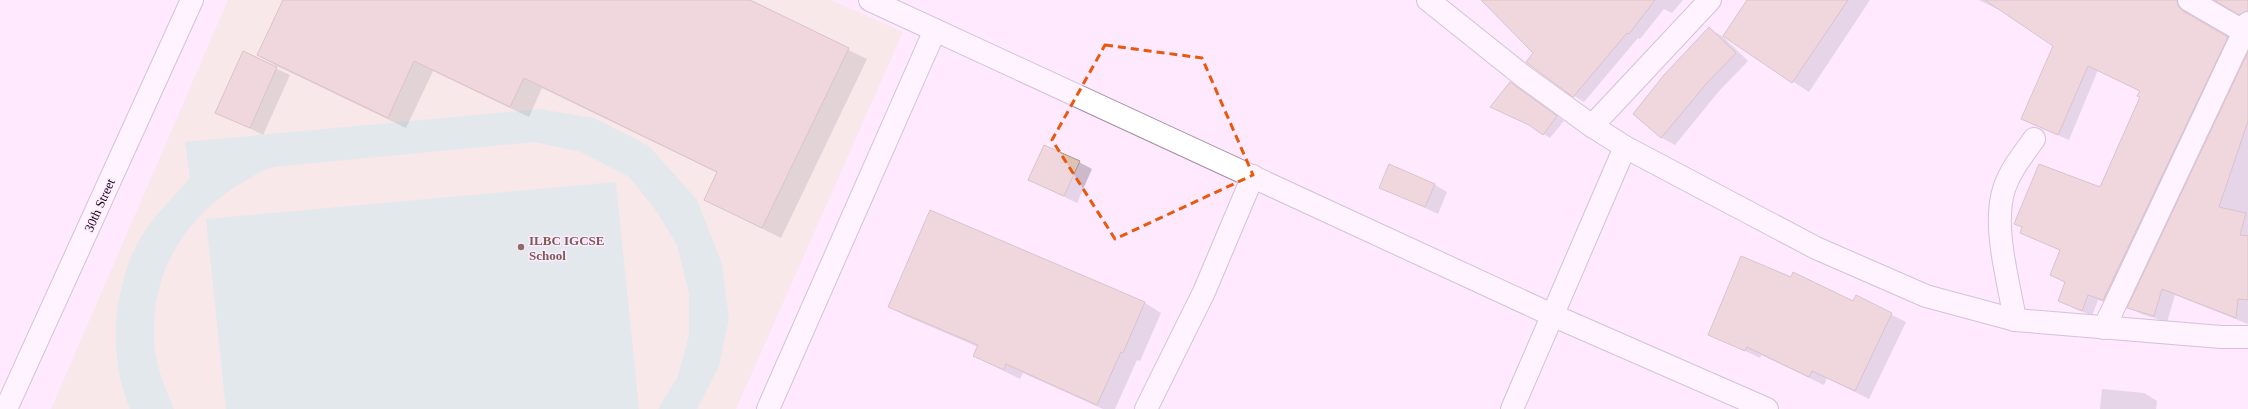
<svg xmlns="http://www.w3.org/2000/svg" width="2248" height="409" viewBox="0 0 2248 409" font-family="Georgia,serif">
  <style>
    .education { fill: #f1e6d1 }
    .green { fill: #c2e6d4 }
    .shadow { fill: #0003 }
    .building { fill: #dec2b4; stroke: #af9587 }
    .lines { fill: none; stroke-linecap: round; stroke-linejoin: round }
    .minor-casing { stroke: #a591a6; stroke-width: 24 }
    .secondary-casing { stroke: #a591a6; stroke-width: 24 }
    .minor { stroke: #fff; stroke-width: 22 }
    .secondary { stroke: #fff; stroke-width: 22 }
    .marked { fill: none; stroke: #e8590c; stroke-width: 3; stroke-dasharray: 8 5; stroke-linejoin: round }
    .education-dot { fill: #8d6e63; stroke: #fee9ff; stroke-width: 1.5 }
    .labels { text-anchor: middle; stroke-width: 3; stroke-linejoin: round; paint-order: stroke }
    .street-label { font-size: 13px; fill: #110a11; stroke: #fee9ff }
    .education-label { font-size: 13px; font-weight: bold; fill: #785e54; stroke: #fee9ff; text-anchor: start }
  </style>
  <rect width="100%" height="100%" fill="#fee9ff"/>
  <path class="education" d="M228,0H831L903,32L736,409H51Z"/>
  <g class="green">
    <path d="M539,109L594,118L649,146L697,200L722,264L729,318L719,366L697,409H658L678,376L689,335V293L677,245L655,209L629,177L581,152L534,142L294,165C285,166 275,166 267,169C256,173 245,181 235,187C183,221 152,273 154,336C154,362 164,386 174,409H130C127,403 125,395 123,389C110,343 115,291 135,248C148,221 171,200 190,178L185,142Z"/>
    <path d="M616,182L639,409H226L206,219Z"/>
  </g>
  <g class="shadow">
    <path d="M284,0H747L867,59L781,238L705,200L718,173L542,88L529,117L433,71L406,128L277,66L258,55Z"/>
    <path d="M1483,0H1683L1672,13L1664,9L1640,39L1638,38L1584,102L1574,96L1535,52Z"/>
    <path d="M1748,0H1870L1809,92L1724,36Z"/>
    <path d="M1979,0H2188L2186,7L2192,17L2237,43L2113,305L2098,300L2092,316L2059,301L2066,283L2051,275L2061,251L2021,233L2023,228L2016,223L2100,189L2142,97L2140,91L2098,70L2069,140L2032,124L2022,119L2054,45L2009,15Z"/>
    <path d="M1709,29L1722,36L1748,61L1720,90L1675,145L1662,138L1634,114Z"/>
    <path d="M243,53L290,75L263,135L217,112Z"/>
    <path d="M2248,55V324L2175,295L2167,322L2141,314L2129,307Z"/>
    <path d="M1510,83L1564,121L1550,138L1533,127L1491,107Z"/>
    <path d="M1079,162L1092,169L1077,203L1029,180Z"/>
    <path d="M1435,185L1447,192L1438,214L1380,187Z"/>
    <path d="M930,212L1145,303L1161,313L1140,361L1137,360L1115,409H1103L1023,373L1020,379L974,356L978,347L906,316L890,307Z"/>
    <path d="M1856,297L1906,322L1869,399L1827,378L1824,385L1761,355L1760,358L1709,334L1853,302Z"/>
    <path d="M2102,389L2144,393L2157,401L2156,409H2100Z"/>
  </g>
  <g class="building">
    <path d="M283,0H750L849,48L762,228L704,200L717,172L524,78L510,107L414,61L388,118L257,55Z"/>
    <path d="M1481,0H1655L1629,34L1627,33L1573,97L1526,62L1533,53Z"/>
    <path d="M1747,0H1848L1792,83L1723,36Z"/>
    <path d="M1985,0H2177L2178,6L2183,11L2228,37L2103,300L2088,295L2082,311L2058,301L2065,282L2050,275L2060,250L2020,233L2022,227L2014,224L2039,164L2100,187L2140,97L2137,96L2140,91L2088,66L2058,135L2021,119L2053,46Z"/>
    <path d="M2214,0H2248V11L2239,15Z"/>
    <path d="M1709,27L1736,53L1707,83L1661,138L1633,114L1664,75Z"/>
    <path d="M243,51L277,67L250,128L215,113Z"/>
    <path d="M2248,52V121L2219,207L2246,213L2240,235L2248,236V300L2238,299L2236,318L2162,289L2154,316L2127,308Z"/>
    <path d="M1510,82L1557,116L1543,135L1529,125L1490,107Z"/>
    <path d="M1044,145L1080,161L1064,196L1028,180Z"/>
    <path d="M1389,164L1435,184L1425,207L1379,188Z"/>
    <path d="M930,210L1145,302L1123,353L1121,352L1097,405L1006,364L1004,370L973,356L978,345L888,307Z"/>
    <path d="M1741,256L1791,277L1793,272L1853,301L1856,295L1892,313L1855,391L1812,371L1809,377L1747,347L1745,351L1708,335Z"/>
  </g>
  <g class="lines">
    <g class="minor-casing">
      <g id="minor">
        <path d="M870,0L1552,315L1767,409"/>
        <path d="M1428,0L1523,76L1592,126L1625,147L1816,248L1926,296L2015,320L2221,337H2248"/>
        <path d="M2189,0L2248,34"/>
        <path d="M1592,126L1710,0"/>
        <path d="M2015,320C2009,282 1992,227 2004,189C2010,170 2023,155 2034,139"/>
        <path d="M2104,328L2248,23"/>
        <path d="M768,409L935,30"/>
        <path d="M1146,409L1204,292L1253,176"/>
        <path d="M1512,409L1625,147"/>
      </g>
    </g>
    <g class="secondary-casing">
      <path id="secondary" d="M6,409L192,0"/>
    </g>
    <use href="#minor" class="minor"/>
    <use href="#secondary" class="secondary"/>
  </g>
  <path d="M0 0H2248V409H0ZM1105,45L1202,58L1253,175L1115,239L1052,140Z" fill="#fee9ff" fill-opacity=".55" fill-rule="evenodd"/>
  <path class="marked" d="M1105,45L1202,58L1253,175L1115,239L1052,140Z"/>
  <circle class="education-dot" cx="521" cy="247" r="4"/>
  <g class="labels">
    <g class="street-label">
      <text transform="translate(99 205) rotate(-66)" y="5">30th Street</text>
    </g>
    <g class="education-label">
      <text x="529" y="245">ILBC IGCSE<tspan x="529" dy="15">School</tspan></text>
    </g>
  </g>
</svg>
